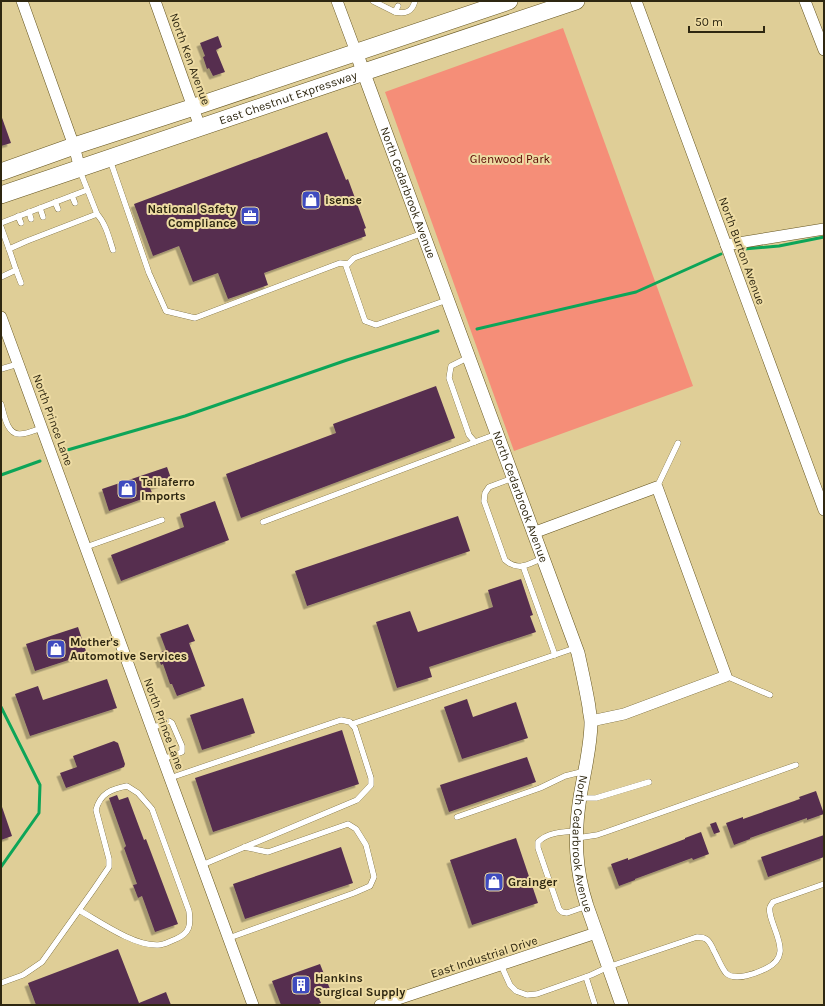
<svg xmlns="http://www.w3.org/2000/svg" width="825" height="1006" viewBox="0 0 825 1006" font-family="Karla,sans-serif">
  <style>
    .green { fill: #f58e78 }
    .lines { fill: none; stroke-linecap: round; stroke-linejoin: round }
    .stream { stroke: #0da558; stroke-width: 3 }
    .building { fill: #562f50; filter: url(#shadow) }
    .service-casing { stroke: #63531e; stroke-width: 6 }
    .minor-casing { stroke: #63531e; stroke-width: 12 }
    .tertiary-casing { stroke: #63531e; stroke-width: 14 }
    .primary-casing { stroke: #63531e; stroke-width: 18 }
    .service { stroke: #fff; stroke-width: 5.5 }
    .minor { stroke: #fff; stroke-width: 11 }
    .tertiary { stroke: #fff; stroke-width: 13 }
    .primary { stroke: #fff; stroke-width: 17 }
    .labels { text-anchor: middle; stroke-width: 4; stroke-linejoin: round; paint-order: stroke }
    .street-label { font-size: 12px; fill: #2e2711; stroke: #eddba3 }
    .park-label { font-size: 12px; fill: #570500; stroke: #eddba3 }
    .poi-label { font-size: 12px; font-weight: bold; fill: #2e2711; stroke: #eddba3; text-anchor: start }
  </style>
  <defs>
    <filter id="shadow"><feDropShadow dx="-3.5" dy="3.5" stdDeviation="0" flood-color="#0004"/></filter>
  </defs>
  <rect width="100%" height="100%" fill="#dfce97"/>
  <path class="green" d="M563,28L693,386L514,451L385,92Z"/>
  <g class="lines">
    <g class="stream">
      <path d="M744,249L779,246L824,237"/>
      <path d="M477,329L636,292L721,254"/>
      <path d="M64,451L185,416L347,360L438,331"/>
      <path d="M1,475L40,461"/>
      <path d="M1,707L40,785L39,813L1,867"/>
    </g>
  </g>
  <g class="building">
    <path d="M218,36L222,47L216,50L225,72L213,76L209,68L207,69L203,57L205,56L200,43Z"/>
    <path d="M1,115L11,143L1,146Z"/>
    <path d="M327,132L346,180L348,179L366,228L364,229L366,236L264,273L268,285L228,299L218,273L193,282L179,246L153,256L134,204Z"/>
    <path d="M436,386L455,438L241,518L226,474L336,433L333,424Z"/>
    <path d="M167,467L172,481L150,488L153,495L109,511L102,489Z"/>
    <path d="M215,501L229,540L121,581L111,555L184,527L180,514Z"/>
    <path d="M458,516L470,551L307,606L295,571Z"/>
    <path d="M521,579L533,615L530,616L536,632L429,667L432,677L397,688L376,622L410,611L418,632L493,607L488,590Z"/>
    <path d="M188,624L195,641L189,643L205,686L177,696L172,684H170L163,664L161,665L158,657H160L159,653L166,650L160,634Z"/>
    <path d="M78,627L87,654L35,671L26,644Z"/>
    <path d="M107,679L117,708L30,736L15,694L38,686L43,700Z"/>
    <path d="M243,698L255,733L202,750L190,715Z"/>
    <path d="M467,699L473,717L516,702L528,738L462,759L444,707Z"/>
    <path d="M342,730L359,784L213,832L195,778Z"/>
    <path d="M114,741L118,743L125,764L124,767L66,788L60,773L77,767L73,756Z"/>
    <path d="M527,757L536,782L449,812L440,785Z"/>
    <path d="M816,791L824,814L807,820V818L750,838V839L734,845L726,823L743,817V819L800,799L799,797Z"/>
    <path d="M117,795L119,800L128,797L144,840L146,839L178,924L155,932L142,896L138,898L133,885L137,884L124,848L126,846L109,798Z"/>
    <path d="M1,804L12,836L1,840Z"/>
    <path d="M716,822L720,832L714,834L710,824Z"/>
    <path d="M701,832L709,854L693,860L692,858L635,879V880L619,886L611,864L628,858V860L685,839V838Z"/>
    <path d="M824,835V857L768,877L761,857Z"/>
    <path d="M516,838L538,903L472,925L450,860Z"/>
    <path d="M341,847L353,883L245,919L233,884Z"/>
    <path d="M118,949L139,1003L166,992L171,1005H36L28,983Z"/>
    <path d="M320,964L330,989L317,994L321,1003L316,1005H281L272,981Z"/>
  </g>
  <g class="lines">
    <g class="service-casing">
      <g id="service">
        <path d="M373,1L395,12L398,6"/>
        <path d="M395,12C406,14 412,12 415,1"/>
        <path d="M110,160L149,273L166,311L195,318L340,263L348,264"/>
        <path d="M72,196L75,203"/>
        <path d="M55,202L58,209"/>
        <path d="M40,208L43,217"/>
        <path d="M29,212L31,219"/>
        <path d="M97,214C106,224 109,238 113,250"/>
        <path d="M18,216L21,223"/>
        <path d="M1,223L87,190"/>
        <path d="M1,227L9,249"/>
        <path d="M423,233L354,258L346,266L365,321L376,325L447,300"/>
        <path d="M16,270L21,283"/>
        <path d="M1,277L16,270L9,249L27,241L97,214L80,171"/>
        <path d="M469,357L451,366L449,378L469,435L475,442L497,434"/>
        <path d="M1,369L18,364"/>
        <path d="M1,404C4,414 7,435 20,434C27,434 35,430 42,428"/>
        <path d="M513,478L489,487L485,493L484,501L505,560C519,572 528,564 543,558"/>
        <path d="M657,487L678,443"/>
        <path d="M263,522L475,442"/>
        <path d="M86,547L162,520"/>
        <path d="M523,566L555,655"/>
        <path d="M726,676L770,695"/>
        <path d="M352,724L575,648"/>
        <path d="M152,728L169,721L172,723L182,746V752L163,759"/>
        <path d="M170,778L341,720L350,722L355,728L371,778V785L357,800L202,865"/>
        <path d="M580,798H596L649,782"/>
        <path d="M457,817L540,788L565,776L585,771"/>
        <path d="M576,831C563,832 548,832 538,842V848L559,909L562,912L567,913L587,906"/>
        <path d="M577,838L597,835L606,832L796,765"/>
        <path d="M229,938L354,893L370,886L374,877L366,845L356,829L348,824L268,852L244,847"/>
        <path d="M501,965L510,985L516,991L527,995L537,994L591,975L608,967L697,937C700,937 703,937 706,939C710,941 712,947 714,951C718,958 721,967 726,973C735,982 757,973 767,968C773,965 779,960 780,952C782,939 767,917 770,907C770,906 772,904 773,902L824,884"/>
        <path d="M586,977L595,1005"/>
        <path d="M1,983L23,975L42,962L94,889L109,867V859L96,810C100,793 112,789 127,786L138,793L152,809L189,911C191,925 190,933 176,939C170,941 164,945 158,945C134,946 100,922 79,910"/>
      </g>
    </g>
    <g class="minor-casing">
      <g id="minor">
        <path d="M22,1L74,146L80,169"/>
        <path d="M155,1L200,127"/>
        <path d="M337,1L356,52"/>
        <path d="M636,1L824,510"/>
        <path d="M805,1L824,50"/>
        <path d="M726,245L824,229"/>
        <path d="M1,317L253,1005"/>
        <path d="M533,533L657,487L726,676L624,714L591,721"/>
        <path d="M380,1005L596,933"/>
      </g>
    </g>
    <g class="tertiary-casing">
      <g id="tertiary">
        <path id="s1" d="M356,52L578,653C582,671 586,689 589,707C589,712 591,717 591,722C591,746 584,773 580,797C574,836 575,869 587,906L622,1005"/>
      </g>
    </g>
    <g class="primary-casing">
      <g id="primary">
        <path d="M1,172L74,146L194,107L509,1"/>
        <path id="s2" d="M1,195L364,72L576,1"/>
      </g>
    </g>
    <use href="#service" class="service"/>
    <use href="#minor" class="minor"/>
    <use href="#tertiary" class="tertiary"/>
    <use href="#primary" class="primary"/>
  </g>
  <defs>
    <g id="shop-square" transform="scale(1)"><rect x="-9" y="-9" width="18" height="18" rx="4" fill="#3f4bbf" stroke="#eddba3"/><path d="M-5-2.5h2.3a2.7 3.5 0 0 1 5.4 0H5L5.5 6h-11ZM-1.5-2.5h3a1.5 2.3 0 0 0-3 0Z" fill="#fff"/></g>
    <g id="office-square" transform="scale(1)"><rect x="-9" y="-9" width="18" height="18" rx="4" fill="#3f4bbf" stroke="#eddba3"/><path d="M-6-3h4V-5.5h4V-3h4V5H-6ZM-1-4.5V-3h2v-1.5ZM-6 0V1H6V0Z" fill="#fff"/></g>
    <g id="building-square" transform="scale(1)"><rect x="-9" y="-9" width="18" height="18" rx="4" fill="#3f4bbf" stroke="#eddba3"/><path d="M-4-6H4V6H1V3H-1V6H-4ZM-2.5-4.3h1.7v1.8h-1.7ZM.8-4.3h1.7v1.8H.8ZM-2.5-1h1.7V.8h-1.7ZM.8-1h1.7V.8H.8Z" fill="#fff"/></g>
  </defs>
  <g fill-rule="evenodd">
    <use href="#shop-square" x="311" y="200"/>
    <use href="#office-square" x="250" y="216"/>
    <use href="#shop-square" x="127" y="489"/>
    <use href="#shop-square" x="56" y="649"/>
    <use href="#shop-square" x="494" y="882"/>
    <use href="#building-square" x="301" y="985"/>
  </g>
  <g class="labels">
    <g class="street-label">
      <text transform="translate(190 59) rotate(70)" y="4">North Ken Avenue</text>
      <text dy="4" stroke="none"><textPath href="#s2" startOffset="303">East Chestnut Expressway</textPath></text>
      <text dy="4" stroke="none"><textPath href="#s1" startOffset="150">North Cedarbrook Avenue</textPath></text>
      <text transform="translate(742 251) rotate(70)" y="4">North Burton Avenue</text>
      <text transform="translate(53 420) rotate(70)" y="4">North Prince Lane</text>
      <text dy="4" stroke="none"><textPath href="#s1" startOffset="474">North Cedarbrook Avenue</textPath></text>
      <text transform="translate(164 724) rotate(70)" y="4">North Prince Lane</text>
      <text dy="4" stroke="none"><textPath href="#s1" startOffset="834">North Cedarbrook Avenue</textPath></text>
      <text transform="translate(484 957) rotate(-18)" y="4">East Industrial Drive</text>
    </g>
    <g class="park-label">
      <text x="510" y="163">Glenwood Park</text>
    </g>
    <g class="poi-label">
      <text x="325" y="204">isense</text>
      <text x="236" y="213" text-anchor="end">National Safety<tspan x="236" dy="14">Compliance</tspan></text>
      <text x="141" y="486">Taliaferro<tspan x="141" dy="14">Imports</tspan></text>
      <text x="70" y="646">Mother's<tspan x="70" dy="14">Automotive Services</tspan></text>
      <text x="508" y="886">Grainger</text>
      <text x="315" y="982">Hankins<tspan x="315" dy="14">Surgical Supply</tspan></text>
    </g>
  </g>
  <rect width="825" height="1006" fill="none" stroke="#2e2711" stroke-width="4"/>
  <path d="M689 26v6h75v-6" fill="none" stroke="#2e2711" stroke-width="2"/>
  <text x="695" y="26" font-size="12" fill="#2e2711" stroke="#eddba3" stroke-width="3" paint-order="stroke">50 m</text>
</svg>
